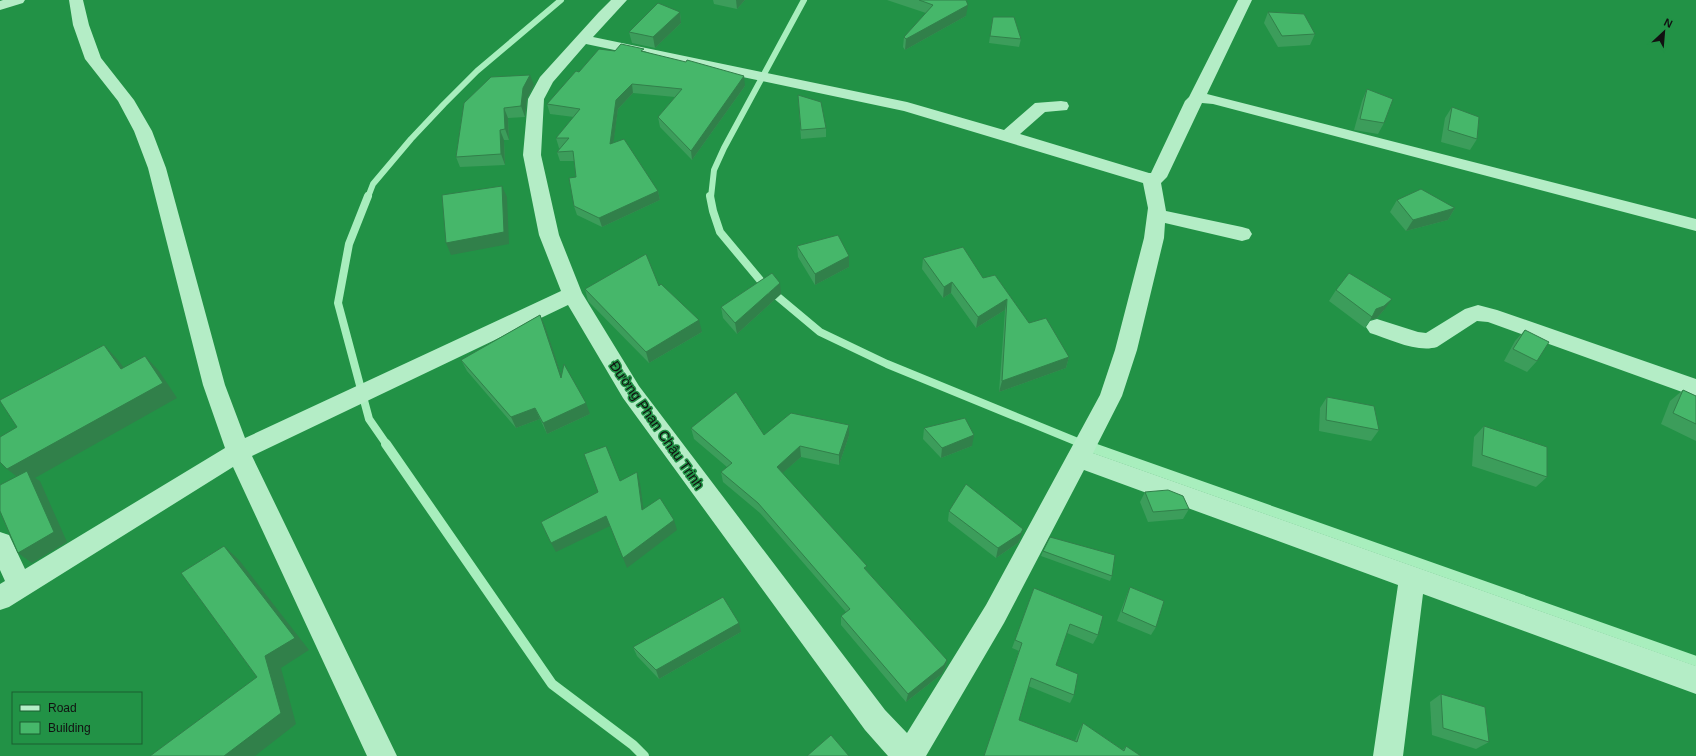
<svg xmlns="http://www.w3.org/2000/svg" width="1696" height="756" viewBox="0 0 1696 756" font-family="Helvetica,sans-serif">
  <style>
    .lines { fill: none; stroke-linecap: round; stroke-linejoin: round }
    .stream-far2 { stroke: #a8eebd; stroke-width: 6 }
    .stream-far1 { stroke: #a8eebd; stroke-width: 8 }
    .stream { stroke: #a8eebd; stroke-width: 10 }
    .street { fill: #b4edc6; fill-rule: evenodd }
    .wall { fill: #3c9d5b }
    .shaded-wall { fill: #31804a }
    .building { fill: #46b76a; stroke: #31804a }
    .labels { text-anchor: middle; stroke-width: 3; stroke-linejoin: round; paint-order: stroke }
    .street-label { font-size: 14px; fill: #111; stroke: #229246 }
  </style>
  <rect width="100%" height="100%" fill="#229246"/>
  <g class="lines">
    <g class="stream-far2">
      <path d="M368,197L373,184L411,139L444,104L477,71L561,0"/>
      <path d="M711,197L714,170L724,148L804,0"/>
    </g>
    <g class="stream-far1">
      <path d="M368,196L349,244L338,303L369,419L387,445"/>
      <path d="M710,196L713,211L720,232L765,286L820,332L887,364L1085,445"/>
    </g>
    <g class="stream">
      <path d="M386,444L552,684L633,745L644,756"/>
      <path d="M1082,444L1696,661"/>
    </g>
    <g class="street">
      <path d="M3,0H25L23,3L0,10V1Z"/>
      <path d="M69,0H83L89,25L101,58L134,100L152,131L166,168L225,385L245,438L561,291L539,235L523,155L528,99L540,77L599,12L611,0H627L593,37L907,102L1004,130L1035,103L1061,101L1067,102L1069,106L1067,110L1045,112L1020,134L1149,173H1151L1185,101L1189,97L1238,0H1252L1207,94L1696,219V231L1213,104L1202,103L1167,177L1161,183L1166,211L1242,227L1249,229L1252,234L1249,239L1242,241L1165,223L1164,238L1137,350L1122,396L1093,453L1696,666V694L1423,594L1403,756H1373L1398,585L1084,470L1004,623L926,756H888L865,730L623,398L568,305L252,456L397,756H367L233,467L9,607L0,610V584L5,581L0,570V532L9,535L25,569L225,448L203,385L148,168L134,131L118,101L85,59L73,25ZM586,44L904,111L1143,183L1148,208L1144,238L1115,350L1100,395L986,605L907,733L885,710L639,386L582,293L559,235L541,155L544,99L553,82Z"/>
      <path d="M1478,305L1497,310L1696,379V397L1488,322L1477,321L1437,347C1417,353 1389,339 1370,333L1366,327L1370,321L1377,319L1418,332L1426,333L1465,309Z"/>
    </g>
  </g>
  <g class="wall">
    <path d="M713,0H745L737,9L714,4Z"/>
    <path d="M887,0H966V16L905,50L903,47L904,37L926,13Z"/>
    <path d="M680,12L681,23L655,48L632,43L629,32Z"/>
    <path d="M1268,12L1315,34L1310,45L1278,47L1264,23Z"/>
    <path d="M993,17L1021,39L1019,47L989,43Z"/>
    <path d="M615,51H644L745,86L692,160L660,127L658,117L675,97L633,93L618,109L613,143L658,191L660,200L602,227L577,215L574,206L576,177L574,161H560L557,152L560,148H559L556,138L574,117L550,114L547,104L579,72Z"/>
    <path d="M534,85L527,99L525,117L508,118L509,140H504L505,165L460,167L456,157L464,103Z"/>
    <path d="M1367,89L1384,123L1378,134L1354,130L1362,101Z"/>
    <path d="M798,95L826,128V137L801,139Z"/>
    <path d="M1452,107L1477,139L1470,150L1441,142L1445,118Z"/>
    <path d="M1397,200L1455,208L1448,220L1406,231L1390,212Z"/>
    <path d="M797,246L849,256V267L815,285L798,257Z"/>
    <path d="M923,258L983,278L995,275L1029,323L1069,357L1066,368L999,392L1005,310L976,328L951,293L943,298L922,269Z"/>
    <path d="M659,286L702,332L649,363L588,301L585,289Z"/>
    <path d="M1336,290L1384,310L1377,318L1370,320L1365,328L1329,301Z"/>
    <path d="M781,294L737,334L723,318L721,307Z"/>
    <path d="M540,315L562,377L590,414L547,434L540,419L516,428L467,371L461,360Z"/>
    <path d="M1525,330L1537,361L1527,372L1504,361L1515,341Z"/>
    <path d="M1683,390L1696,396V441L1661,424L1670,401Z"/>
    <path d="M1327,397L1379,430L1371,441L1319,431L1320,408Z"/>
    <path d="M849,425V436L839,465L801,457L782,473L867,571L947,660L945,668L942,674L906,702L841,625V616L846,612L760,513L723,482L721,472L727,467L694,439L691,428L764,435Z"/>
    <path d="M1484,426L1547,477L1536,487L1472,466L1474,437Z"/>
    <path d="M924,428L972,446L941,458L923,439Z"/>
    <path d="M1145,492L1189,509L1183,519L1148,522L1140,502Z"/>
    <path d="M949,511L1020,539L1018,543L996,558L948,521Z"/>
    <path d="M1043,551L1112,576L1110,581L1041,556Z"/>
    <path d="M1130,587L1156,627L1151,635L1117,621L1126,597Z"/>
    <path d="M1034,588L1098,635L1093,644L1067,633L1056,665L1074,695L1070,703L1028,686L1019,720L1075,741L1079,731L1083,723L1123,750L1126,746L1141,756H984L1019,651L1012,648Z"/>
    <path d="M741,632L659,679L637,656L633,647Z"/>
    <path d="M1441,694L1489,742L1476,749L1432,735L1430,702Z"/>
  </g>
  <g class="shaded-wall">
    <path d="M736,0H745L737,9Z"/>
    <path d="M968,5L966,16L905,50L906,39Z"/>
    <path d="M680,12L681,23L655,48L653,37Z"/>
    <path d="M530,75L534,85L527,99L525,117L521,106L523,88Z"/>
    <path d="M744,76L745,86L692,160L691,151Z"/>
    <path d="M632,84L633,93L618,109L612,154L610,144L616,100Z"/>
    <path d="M504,108L508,118L509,140L505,129Z"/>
    <path d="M500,130L504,140L505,165L501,154Z"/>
    <path d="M502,186L507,197L509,244L451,255L446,243Z"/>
    <path d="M658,191L660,200L602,227L599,218Z"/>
    <path d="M1455,208L1448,220L1406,231L1413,220Z"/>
    <path d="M849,256V267L815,285V274Z"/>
    <path d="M952,282L951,293L943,298L944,287Z"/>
    <path d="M780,283L781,294L737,334L735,323Z"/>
    <path d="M1007,299L1005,310L976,328L978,317Z"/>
    <path d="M1392,299L1384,310L1377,318L1370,320L1376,309Z"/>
    <path d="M540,315L545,326L566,389L561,378Z"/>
    <path d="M699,320L702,332L649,363L646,352Z"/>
    <path d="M104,345L118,360L136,384L121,369Z"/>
    <path d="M145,356L159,371L177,398L35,478L40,481L67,542L32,563L18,553L25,483L7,469Z"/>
    <path d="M1069,357L1066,368L999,392L1002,381Z"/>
    <path d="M586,403L590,414L547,434L543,423Z"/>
    <path d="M535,408L540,419L516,428L511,417Z"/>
    <path d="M849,425V436L839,465V455Z"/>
    <path d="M974,435L972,446L941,458L942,448Z"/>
    <path d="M800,446L801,457L778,477L777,467Z"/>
    <path d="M637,472L640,483L645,520L642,510Z"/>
    <path d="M606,516L610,526L556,552L551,543Z"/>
    <path d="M674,520L677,530L627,568L623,558Z"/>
    <path d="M1023,529L1020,539L1018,543L996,558L998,548Z"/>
    <path d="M224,546L239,560L309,650L281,668L296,724L255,756H224L281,713Z"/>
    <path d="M739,623L741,632L659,679L656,670Z"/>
    <path d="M947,660L945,668L942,674L906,702L908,694Z"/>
  </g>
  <g class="building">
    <path d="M919,0H966L968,5L906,39L904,37L933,5Z"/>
    <path d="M658,3L680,12L653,37L629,32Z"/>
    <path d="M1268,12L1304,14L1315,34L1282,36Z"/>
    <path d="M993,17H1014L1021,39L990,36Z"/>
    <path d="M621,44L644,49L641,51L686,62L687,60L744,76L691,151L658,117L682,89L632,84L616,100L610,144L624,139L658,191L599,218L574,206L569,178L576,177L573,151L557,152L569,138H556L580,109L547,104L576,71L579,72L599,49L615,51Z"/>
    <path d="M530,75L523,88L521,106L504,108L505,129L500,130L501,154L456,157L464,103L491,77Z"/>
    <path d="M1367,89L1393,99L1384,123L1360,119Z"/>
    <path d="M798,95L821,102L826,128L801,130Z"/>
    <path d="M1452,107L1479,117L1477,139L1448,130Z"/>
    <path d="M502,186L504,232L446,243L442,195Z"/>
    <path d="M1421,189L1455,208L1413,220L1397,200Z"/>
    <path d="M838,235L849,256L815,274L797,246Z"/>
    <path d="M963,247L983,278L995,275L1029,323L1046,318L1069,357L1002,381L1007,299L978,317L952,282L944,287L923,258Z"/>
    <path d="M646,254L659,286L661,284L699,320L646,352L585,289Z"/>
    <path d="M772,273L780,283L735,323L721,307Z"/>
    <path d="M1349,273L1392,299L1384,306L1376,309L1372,317L1336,290Z"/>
    <path d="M540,315L561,378L564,364L586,403L543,423L535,408L511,417L461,360Z"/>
    <path d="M1525,330L1549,342L1537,361L1513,349Z"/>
    <path d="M104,345L121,369L145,356L163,383L7,469L0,462V437L17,427L0,401V400Z"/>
    <path d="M1683,390L1696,396V424L1673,413Z"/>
    <path d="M736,392L764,435L791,413L849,425L839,455L800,446L777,467L867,566L864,568L947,660L944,665L908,694L841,616L850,609L758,503L721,472L732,463L691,428Z"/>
    <path d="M1327,397L1374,406L1379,430L1326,420Z"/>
    <path d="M965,418L974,435L942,448L924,428Z"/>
    <path d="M1484,426L1547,447V477L1482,455Z"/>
    <path d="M606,446L620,481L637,472L642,510L660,498L674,520L623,558L606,516L551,543L541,522L598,492L584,454Z"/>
    <path d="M27,471L54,532L18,553L0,511V485Z"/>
    <path d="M966,484L1023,529L1021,533L998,548L949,511Z"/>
    <path d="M1168,490L1183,496L1189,509L1153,512L1145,492Z"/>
    <path d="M1050,537L1115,555L1112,576L1043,551Z"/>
    <path d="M224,546L295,638L265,656L281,713L224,756H150L257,677L181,573Z"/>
    <path d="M1130,587L1164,601L1156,627L1122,612Z"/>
    <path d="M1034,588L1103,616L1098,635L1070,624L1056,665L1078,674L1074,695L1031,678L1019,720L1077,742L1083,723L1124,751L1126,746L1141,756H984L1022,643L1015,640Z"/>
    <path d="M723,597L739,623L656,670L633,647Z"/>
    <path d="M1441,694L1485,707L1489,742L1443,728Z"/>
    <path d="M831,735L849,756H807Z"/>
  </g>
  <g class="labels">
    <g class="street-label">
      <text transform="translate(657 425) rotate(55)" y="5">Đường Phan Châu Trinh</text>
    </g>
  </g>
  <rect x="12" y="692" width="130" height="52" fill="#229246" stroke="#1b5e31"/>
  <rect x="20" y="705" width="20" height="6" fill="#b4edc6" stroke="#1b5e31"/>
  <text x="48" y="712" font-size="12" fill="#111111">Road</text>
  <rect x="20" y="722" width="20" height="12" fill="#46b76a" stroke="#1b5e31"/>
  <text x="48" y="732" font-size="12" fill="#111111">Building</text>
  <g transform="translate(1664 32) rotate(26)" stroke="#229246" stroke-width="3" paint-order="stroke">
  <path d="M0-3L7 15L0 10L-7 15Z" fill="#111111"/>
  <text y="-6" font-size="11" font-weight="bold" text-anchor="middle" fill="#111111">N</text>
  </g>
</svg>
